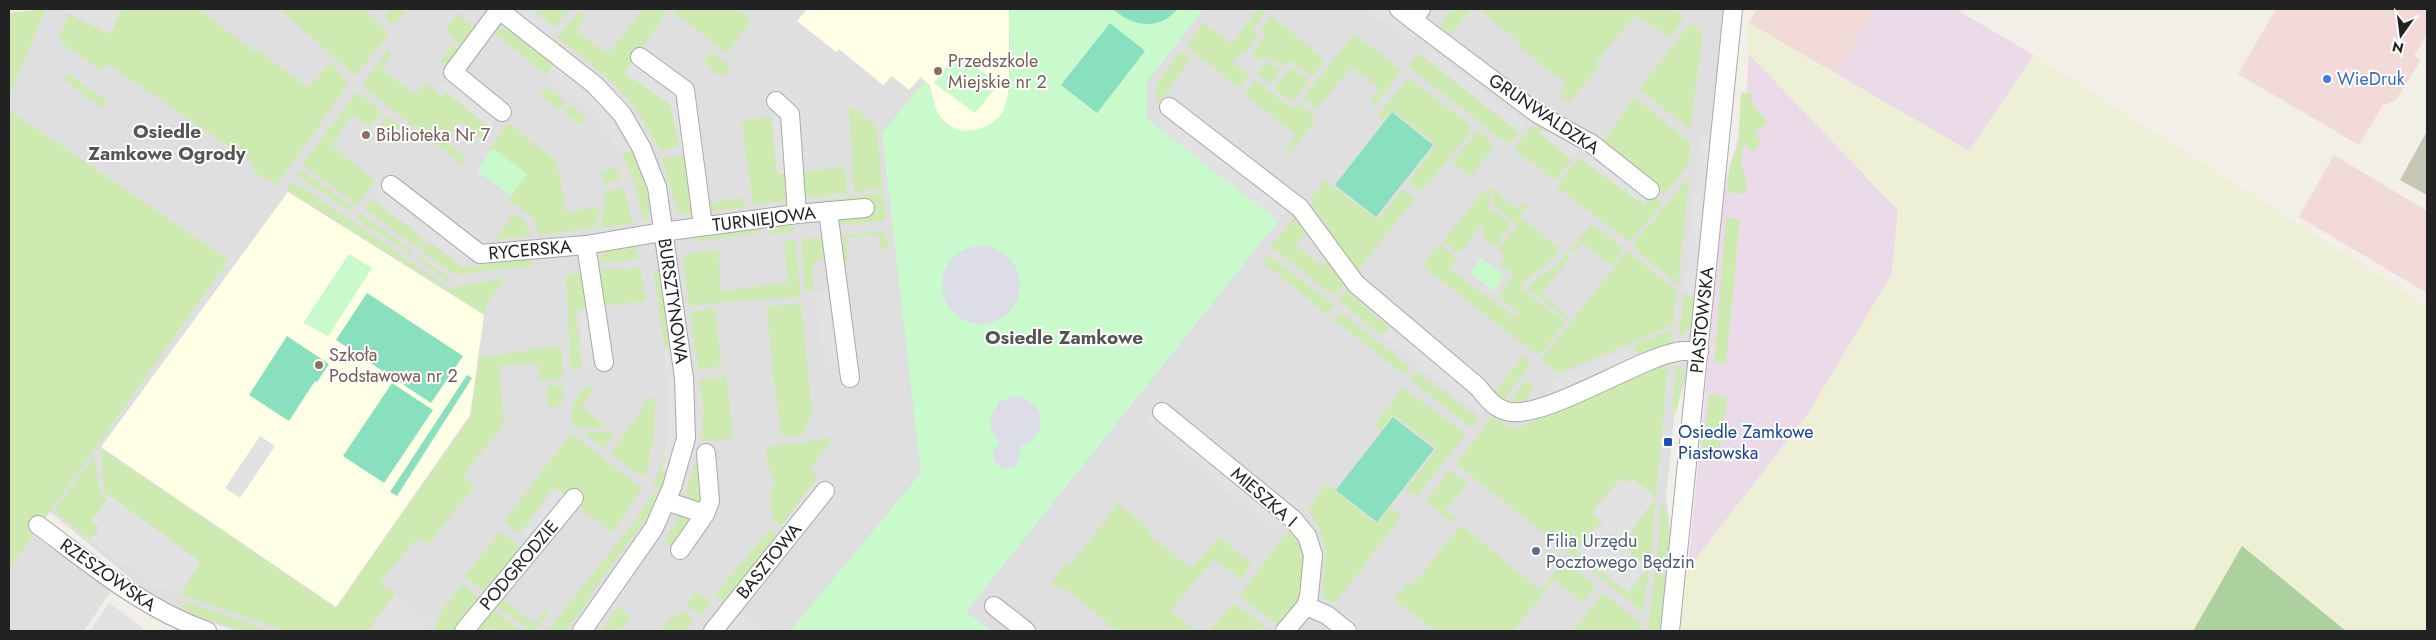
<svg xmlns="http://www.w3.org/2000/svg" width="2436" height="640" viewBox="0 0 2436 640" font-family="Jost,sans-serif">
  <style>
    .residential { fill: #e0dfdf }
    .commercial { fill: #f2dad9 }
    .industrial { fill: #ebdbe8 }
    .education { fill: #ffffe5 }
    .construction { fill: #c7c7b4 }
    .farmland { fill: #eef0d5 }
    .grass { fill: #cdebb0 }
    .forest { fill: #add19e }
    .park { fill: #c8facc }
    .pitch { fill: #88e0be }
    .parking { fill: #e2e2e2 }
    .plaza { fill: #dddde8 }
    .lines { fill: none; stroke-linecap: round; stroke-linejoin: round }
    .minor-casing { stroke: #a9a9a9; stroke-width: 20 }
    .minor { stroke: #fff; stroke-width: 18 }
    .education-dot { fill: #8d6e63; stroke: #fff; stroke-width: 2 }
    .shop-dot { fill: #3f7fe0; stroke: #fff; stroke-width: 2 }
    .transit-dot { fill: #1a4fb4; stroke: #fff; stroke-width: 2 }
    .service-dot { fill: #5c6f8a; stroke: #fff; stroke-width: 2 }
    .labels { text-anchor: middle; stroke-width: 4; stroke-linejoin: round; paint-order: stroke }
    .education-label { font-size: 18px; fill: #785e54; stroke: #fff; text-anchor: start }
    .shop-label { font-size: 18px; fill: #366cbe; stroke: #fff; text-anchor: start }
    .street-label { font-size: 18px; fill: #222; stroke: #fff }
    .transit-label { font-size: 18px; fill: #164399; stroke: #fff; text-anchor: start }
    .service-label { font-size: 18px; fill: #4e5e75; stroke: #fff; text-anchor: start }
    .neighbourhood-label { font-size: 19px; font-weight: bold; fill: #555; stroke: #fff }
  </style>
  <rect width="100%" height="100%" fill="#f2efe9"/>
  <g class="residential">
    <path d="M46,9H1723L1712,134L1684,293L1694,297L1687,376L1675,411L1666,496L1672,538L1660,631H237L186,614L146,591L49,511L229,260L9,110V97Z"/>
    <path d="M32,534L111,591L84,631H9V566Z"/>
  </g>
  <g class="commercial">
    <path d="M1757,9H1875L1836,74L1749,23Z"/>
    <path d="M2276,9H2427V35L2414,56L2421,60L2395,101L2383,105L2359,145L2238,74Z"/>
    <path d="M2334,155L2427,211V293L2299,217Z"/>
  </g>
  <g class="industrial">
    <path d="M1875,9H1955L2034,55L1969,151L1836,74Z"/>
    <path d="M1749,54L1898,210L1892,274L1807,415L1688,569L1725,183L1738,138L1741,98L1746,99Z"/>
  </g>
  <g class="education">
    <path d="M807,9H1009V84L1007,103L1001,115L990,125L976,130L959,131L944,122L935,111L930,86L921,77L909,90L892,76L883,85L839,49L836,52L797,21Z"/>
    <path d="M288,192L484,315L470,415L336,607L101,447Z"/>
  </g>
  <path class="construction" d="M2427,131V195L2400,180Z"/>
  <path class="farmland" d="M1749,23L1969,151L2034,55L2427,306V631H2346L2242,547L2193,631H1679L1688,569L1807,415L1892,274L1898,210L1749,54L1746,29Z"/>
  <g class="grass">
    <path d="M46,9L9,97V13Z"/>
    <path d="M122,9H201L200,10L256,53L259,50L308,88L331,62L348,84L277,185L252,170L256,165L107,64L101,70L61,42L60,33L69,14L110,34Z"/>
    <path d="M280,9H367L366,11L389,34L355,76Z"/>
    <path d="M385,9H408L394,26L385,18L388,12Z"/>
    <path d="M532,9H570L555,27Z"/>
    <path d="M643,9H661L666,13L624,73L671,105L680,146L661,151C650,133 640,114 627,98C607,74 581,56 556,37L581,11L586,16L576,31L608,54Z"/>
    <path d="M674,9H737L751,21L727,53L676,14Z"/>
    <path d="M1259,9H1267L1253,30L1258,34L1246,52L1243,50L1232,62L1249,75L1239,88L1186,46L1203,22L1231,43Z"/>
    <path d="M1453,9H1471L1451,34L1438,28Z"/>
    <path d="M1479,9H1673L1685,18L1669,37L1636,15L1596,62L1600,66L1570,103L1559,94L1566,84L1519,46L1521,43Z"/>
    <path d="M458,14L478,31L466,52L445,29Z"/>
    <path d="M1271,16L1325,60L1312,76L1289,60L1283,67L1266,56L1261,61L1251,55L1266,35L1260,30Z"/>
    <path d="M1691,23L1703,33L1690,130L1639,88Z"/>
    <path d="M497,28L510,30L553,65L547,75L492,32Z"/>
    <path d="M1354,34L1402,71L1375,105L1369,102L1380,88L1352,67L1316,109L1303,98Z"/>
    <path d="M453,44L464,54L448,67L439,62Z"/>
    <path d="M388,50L392,53L381,69L414,94L425,83L442,97L447,92L490,128L483,139L459,122L445,140L467,159L463,165L364,87L363,83Z"/>
    <path d="M1181,51L1191,59L1157,105L1156,84Z"/>
    <path d="M712,52L728,65L730,74H714L704,60Z"/>
    <path d="M1419,53L1519,132L1510,143L1503,141L1408,66Z"/>
    <path d="M1267,62L1280,71L1270,84L1257,74Z"/>
    <path d="M1291,67L1309,81L1292,102L1274,88Z"/>
    <path d="M69,74L108,102L104,109L64,80Z"/>
    <path d="M1409,78L1470,125L1468,135L1421,192L1408,182L1436,145L1393,110L1383,120L1377,116Z"/>
    <path d="M1256,80L1293,110L1298,103L1314,114L1311,117L1316,120L1288,155L1284,153L1296,135L1245,94Z"/>
    <path d="M547,87L566,103L560,111L540,95Z"/>
    <path d="M357,92L381,111L370,127L353,114L331,145L375,181L357,205L302,164Z"/>
    <path d="M1741,92L1752,94V103L1767,122L1755,133L1762,143L1752,152L1744,143L1741,164L1747,182V191L1742,194L1727,192L1730,165L1739,144Z"/>
    <path d="M1635,97L1691,144L1687,168L1664,194L1602,143Z"/>
    <path d="M571,104L585,118L580,125L564,112Z"/>
    <path d="M852,106L876,126L883,189L854,192L849,111Z"/>
    <path d="M9,110L229,260L9,569Z"/>
    <path d="M387,116L400,126V129L393,138L379,128Z"/>
    <path d="M771,117L777,171L789,176L794,199L753,205L741,121Z"/>
    <path d="M1538,122L1545,126L1540,134L1572,160L1555,181L1514,149L1526,133Z"/>
    <path d="M509,123L557,162L566,212L600,207L595,228L538,235L534,219L509,200L527,174L490,147Z"/>
    <path d="M1478,131L1495,145L1471,176L1452,162Z"/>
    <path d="M631,151C641,158 655,205 649,217C648,219 646,221 644,223L632,175L621,154Z"/>
    <path d="M690,155L695,214L682,215L677,211L662,158Z"/>
    <path d="M1579,158L1644,204L1651,196L1662,203L1630,242L1556,187Z"/>
    <path d="M845,167L847,193L804,198L802,176L805,171Z"/>
    <path d="M616,168L621,180L604,183L601,171Z"/>
    <path d="M301,170L353,208L348,210L297,175Z"/>
    <path d="M1689,177L1678,285L1632,246Z"/>
    <path d="M1324,180L1378,220L1402,189L1415,199L1357,271L1352,268L1310,201Z"/>
    <path d="M296,183L449,288L507,278C496,294 489,294 485,314L287,190L289,185Z"/>
    <path d="M1488,185L1517,209L1524,202L1528,205L1519,216L1560,249C1550,266 1531,272 1520,288L1565,322L1539,356L1422,266L1439,244L1457,257L1449,268L1514,317L1519,313L1498,296L1514,275L1498,263L1505,255L1498,250L1518,225L1493,205L1494,196L1485,189Z"/>
    <path d="M624,189L633,224L600,228L605,204V191Z"/>
    <path d="M1483,191L1490,196L1488,207L1511,224L1495,246L1480,235L1485,228L1481,225L1460,253L1443,241Z"/>
    <path d="M880,193L883,195L886,217L883,221L836,225L806,210L804,203Z"/>
    <path d="M744,198L745,207L706,212L705,203Z"/>
    <path d="M372,199L425,240L419,249L364,208Z"/>
    <path d="M359,213L413,251L411,254L357,219Z"/>
    <path d="M513,214L524,221L531,236L495,240Z"/>
    <path d="M1295,217L1308,229L1296,246L1323,266L1328,261L1344,285L1334,296L1270,246Z"/>
    <path d="M1726,217L1740,219L1726,364L1714,363Z"/>
    <path d="M793,224L794,232L769,234L767,228Z"/>
    <path d="M1593,224L1624,249L1611,266L1582,243L1573,253L1569,250Z"/>
    <path d="M758,229L759,233L695,242L692,236Z"/>
    <path d="M880,231L887,236L888,249L881,250L879,234L846,238L848,261L843,259L835,236Z"/>
    <path d="M827,237V257L817,261L812,266L814,291L806,292L801,244L804,239Z"/>
    <path d="M795,240L801,297L759,299L689,306L683,260L685,254L718,250L721,291L788,283L784,241Z"/>
    <path d="M429,242L463,267L532,259L533,266L458,274L453,271L451,272L421,251Z"/>
    <path d="M636,245L638,259L597,264C601,247 621,247 636,245Z"/>
    <path d="M1627,251L1676,290L1673,325L1560,373L1541,360Z"/>
    <path d="M1566,252L1571,257L1541,294L1570,318L1568,320L1527,288C1538,273 1559,270 1566,252Z"/>
    <path d="M1268,255L1335,305L1326,314L1263,262Z"/>
    <path d="M419,256L449,277L446,281L417,258Z"/>
    <path d="M640,268L646,299L644,301L603,306L596,270Z"/>
    <path d="M653,269H659L670,347H664Z"/>
    <path d="M574,273H584L591,305L575,312L582,369L571,370L566,276Z"/>
    <path d="M1347,291L1389,327L1382,336L1339,300Z"/>
    <path d="M1684,293L1694,297L1692,326L1679,339Z"/>
    <path d="M801,304L812,411L803,435L782,436L773,376L767,306Z"/>
    <path d="M714,308L722,366L699,370L690,315L692,312Z"/>
    <path d="M1340,312L1409,366L1404,374L1334,320Z"/>
    <path d="M1672,330L1671,342L1638,356L1634,345Z"/>
    <path d="M561,345L563,375L560,379L540,380L537,362L499,367L504,424L463,476L475,486L428,544L417,538L380,582L395,594L370,627L369,631H286L180,594L200,562L104,492L101,449L336,608L471,416L479,358Z"/>
    <path d="M1524,355L1531,364L1504,400L1500,398L1497,389Z"/>
    <path d="M1668,363L1650,561H1641L1612,537L1613,535L1625,542L1654,499L1653,494L1633,479L1629,483L1620,478L1592,513L1601,522L1576,552L1628,593L1646,571L1649,570L1643,612L1456,464L1492,416L1513,430Z"/>
    <path d="M1676,365L1685,373L1676,413L1672,407Z"/>
    <path d="M1416,371L1478,418L1471,428L1410,379Z"/>
    <path d="M726,376L734,438L701,442L703,407L699,380Z"/>
    <path d="M1525,381L1535,387L1522,404L1508,406Z"/>
    <path d="M587,384L594,389L582,406L607,428H578L572,424V405Z"/>
    <path d="M547,385L562,386C564,399 564,411 547,406Z"/>
    <path d="M1403,388L1466,434L1417,497L1406,490L1437,448L1394,415L1380,430L1374,426Z"/>
    <path d="M1709,394L1728,398L1719,451L1702,447Z"/>
    <path d="M649,398H655L654,436L646,474L640,476L611,453Z"/>
    <path d="M615,431L604,449L583,433Z"/>
    <path d="M570,435L575,436L642,489L612,533L554,487L520,533L506,523L505,519Z"/>
    <path d="M665,436L666,442L662,470L669,473L662,490L653,486L661,461Z"/>
    <path d="M830,438L832,439L810,470L818,477L781,526L773,521L770,492L774,482L772,472L769,470L765,450L768,447Z"/>
    <path d="M699,452L703,500L698,504L683,502Z"/>
    <path d="M94,456L100,492L107,501L92,520L99,527L97,534L89,539L54,511Z"/>
    <path d="M1450,470L1468,484L1445,510L1456,519L1453,523L1426,501Z"/>
    <path d="M1327,483L1376,524L1391,507L1402,516L1336,602L1328,601L1322,596L1326,553L1320,530L1308,510Z"/>
    <path d="M653,493L659,496L656,506L599,582L583,609L566,631H547L635,521Z"/>
    <path d="M1662,502C1671,521 1669,539 1667,559L1663,562L1656,561Z"/>
    <path d="M1118,503L1151,531L1149,535L1191,568L1219,537L1252,564L1241,579L1214,559L1171,610L1195,631H1118L1067,590L1050,585L1067,562L1071,565Z"/>
    <path d="M681,509L698,515L674,548L664,542L674,526Z"/>
    <path d="M1461,525L1540,590L1564,561L1594,585V588L1583,602L1554,580L1513,631H1436L1394,600L1407,583L1412,586Z"/>
    <path d="M1289,529C1305,544 1313,569 1305,591C1300,604 1290,616 1282,628L1239,596Z"/>
    <path d="M770,530L783,540L730,606L715,594Z"/>
    <path d="M500,532L525,549L487,594L464,576Z"/>
    <path d="M1655,571L1666,576L1659,631H1648Z"/>
    <path d="M462,584L480,599L454,631H434L442,609Z"/>
    <path d="M696,592L712,602L702,615L686,607Z"/>
    <path d="M1603,593L1641,623L1640,631H1572Z"/>
    <path d="M503,595L507,596L504,600L535,624L547,609L550,611L534,631H530L494,603Z"/>
    <path d="M181,600L271,631H245L188,614Z"/>
    <path d="M1233,603L1272,631L1262,627L1258,631H1210Z"/>
    <path d="M490,607L520,631H495L487,626L483,631H479V623Z"/>
    <path d="M617,607L630,617L620,631H602Z"/>
    <path d="M683,611L694,620L687,631L660,630L674,616L676,617Z"/>
  </g>
  <path class="forest" d="M2242,546L2346,631H2193Z"/>
  <g class="park">
    <path d="M1009,9H1204L1146,83L1147,119L1278,221L966,612L992,631H790L921,473L882,133L925,81C936,92 931,109 944,121C953,130 967,134 979,129C987,126 996,122 1001,115C1014,98 1010,31 1009,9Z"/>
    <path d="M957,53L999,84L975,113L934,83Z"/>
    <path d="M493,148L527,174L511,196L477,171Z"/>
    <path d="M349,254L372,268L328,336L303,323Z"/>
    <path d="M1481,258L1505,276L1494,291L1470,273Z"/>
  </g>
  <g class="pitch">
    <path d="M1113,9H1177C1160,31 1132,27 1113,9Z"/>
    <path d="M1110,23L1145,51L1097,113L1061,85Z"/>
    <path d="M1392,112L1433,145L1376,217L1335,185Z"/>
    <path d="M367,293L463,356L431,403L336,340Z"/>
    <path d="M287,336L329,364L317,382L315,381L289,421L249,395Z"/>
    <path d="M467,375L472,378L397,496L390,492Z"/>
    <path d="M392,383L433,410L384,483L343,456Z"/>
    <path d="M1393,417L1434,449L1377,522L1336,490Z"/>
  </g>
  <g class="parking">
    <path d="M62,9H122L110,34Z"/>
    <path d="M513,9H528L555,30L550,38Z"/>
    <path d="M1371,9H1384L1417,35L1410,43L1369,11Z"/>
    <path d="M1428,46L1526,124L1519,132L1421,55Z"/>
    <path d="M634,61L681,94L690,147L680,146L670,104L626,73Z"/>
    <path d="M553,65L580,87L604,111L631,151L621,154L597,120L547,75Z"/>
    <path d="M449,76L499,116L490,128L440,87Z"/>
    <path d="M782,112L789,176L777,172L771,113Z"/>
    <path d="M1159,113L1286,211L1278,221L1160,129Z"/>
    <path d="M1546,125L1577,150L1571,158L1540,133Z"/>
    <path d="M1712,134L1694,297L1684,293L1699,137Z"/>
    <path d="M1590,152L1651,196L1644,205L1583,161Z"/>
    <path d="M380,186L471,257L463,267L372,197Z"/>
    <path d="M828,292L839,367L825,368L815,295Z"/>
    <path d="M589,307L597,366L584,367L578,314Z"/>
    <path d="M1389,327L1487,405L1480,414L1382,336Z"/>
    <path d="M664,347H675L683,415L671,474L662,470L668,416Z"/>
    <path d="M1627,348L1633,360L1556,393L1550,381Z"/>
    <path d="M1154,413L1284,522L1276,532L1146,423Z"/>
    <path d="M260,436L275,446L240,498L225,488Z"/>
    <path d="M1621,479L1629,485L1633,480L1656,498L1622,540L1612,531L1608,536L1647,567L1628,591L1577,551L1596,528L1600,529L1605,522L1594,512Z"/>
    <path d="M814,483L822,489L789,532L781,526Z"/>
    <path d="M556,489L565,496L531,541L522,534Z"/>
    <path d="M110,496L201,562L180,594L154,586L89,539L97,534L99,527L92,520Z"/>
    <path d="M396,595L430,622L422,631H375L371,628Z"/>
    <path d="M109,603L144,629L143,631H94L91,629Z"/>
    <path d="M737,609L764,631H719Z"/>
  </g>
  <g class="plaza">
    <circle cx="981" cy="285" r="39"/>
    <path d="M1015,396L1023,397L1036,406L1040,413V429L1031,442L1018,447L1021,454L1016,466L1004,469L994,461L993,455L994,449L1000,443L991,430V414L1000,401Z"/>
  </g>
  <g class="lines">
    <g class="minor-casing">
      <g id="minor">
        <path d="M498,9L595,85L622,114L641,147L657,187L684,378L686,438L672,487L654,528L582,631"/>
        <path d="M1399,9L1413,20"/>
        <path d="M1421,9L1413,20L1538,114L1592,144L1650,190"/>
        <path d="M499,10L453,72L502,112"/>
        <path d="M640,57L685,90L703,226"/>
        <path d="M776,101L790,114L797,214"/>
        <path d="M1169,107L1300,208L1356,284L1478,387C1486,397 1493,407 1506,411C1540,422 1637,359 1676,352C1683,350 1691,351 1699,352"/>
        <path d="M391,185L480,254L586,245L662,232L797,214L865,208"/>
        <path d="M828,211L850,378"/>
        <path d="M586,245L604,362"/>
        <path d="M1162,412L1293,519L1307,536L1313,555L1309,596L1306,606L1285,631"/>
        <path d="M666,501L705,514L680,550"/>
        <path d="M705,514L710,501L706,453"/>
        <path d="M38,525C92,565 144,609 207,631"/>
        <path d="M994,606L1026,631"/>
        <path d="M1306,606L1327,615L1347,631"/>
        <path d="M464,631L574,498"/>
        <path d="M713,631L825,491"/>
        <path d="M1670,631L1733,9"/>
      </g>
    </g>
    <use href="#minor" class="minor"/>
  </g>
  <g class="education-dot">
    <circle cx="938" cy="71" r="5"/>
    <circle cx="366" cy="135" r="5"/>
    <circle cx="319" cy="365" r="5"/>
  </g>
  <circle class="shop-dot" cx="2327" cy="79" r="5"/>
  <rect class="transit-dot" x="1663" y="437" width="10" height="10" rx="2.5"/>
  <circle class="service-dot" cx="1536" cy="551" r="5"/>
  <g class="labels">
    <g class="education-label">
      <text x="948" y="67">Przedszkole<tspan x="948" dy="21">Miejskie nr 2</tspan></text>
      <text x="376" y="141">Biblioteka Nr 7</text>
      <text x="329" y="361">Szkoła<tspan x="329" dy="21">Podstawowa nr 2</tspan></text>
    </g>
    <g class="shop-label">
      <text x="2337" y="85">WieDruk</text>
    </g>
    <g class="street-label">
      <text transform="translate(1544 114) rotate(34)" y="6">GRUNWALDZKA</text>
      <text transform="translate(764 219) rotate(-7)" y="6">TURNIEJOWA</text>
      <text transform="translate(530 250) rotate(-5)" y="6">RYCERSKA</text>
      <text transform="translate(673 301) rotate(82)" y="6">BURSZTYNOWA</text>
      <text transform="translate(1702 320) rotate(-84)" y="6">PIASTOWSKA</text>
      <text transform="translate(1264 497) rotate(41)" y="6">MIESZKA I</text>
      <text transform="translate(769 561) rotate(-51)" y="6">BASZTOWA</text>
      <text transform="translate(519 565) rotate(-50)" y="6">PODGRODZIE</text>
      <text transform="translate(108 575) rotate(35)" y="6">RZESZOWSKA</text>
    </g>
    <g class="transit-label">
      <text x="1678" y="438">Osiedle Zamkowe<tspan x="1678" dy="21">Piastowska</tspan></text>
    </g>
    <g class="service-label">
      <text x="1546" y="547">Filia Urzędu<tspan x="1546" dy="21">Pocztowego Będzin</tspan></text>
    </g>
    <g class="neighbourhood-label">
      <text x="167" y="138">Osiedle<tspan x="167" dy="22">Zamkowe Ogrody</tspan></text>
      <text x="1064" y="344">Osiedle Zamkowe</text>
    </g>
  </g>
  <rect width="2436" height="640" fill="none" stroke="#222222" stroke-width="20"/>
  <g transform="translate(2401 35) rotate(194)" stroke="#ffffff" stroke-width="4" paint-order="stroke">
  <path d="M0-4L9 19L0 12L-9 19Z" fill="#222222"/>
  <text y="-8" font-size="14" font-weight="bold" text-anchor="middle" fill="#222222">N</text>
  </g>
</svg>
